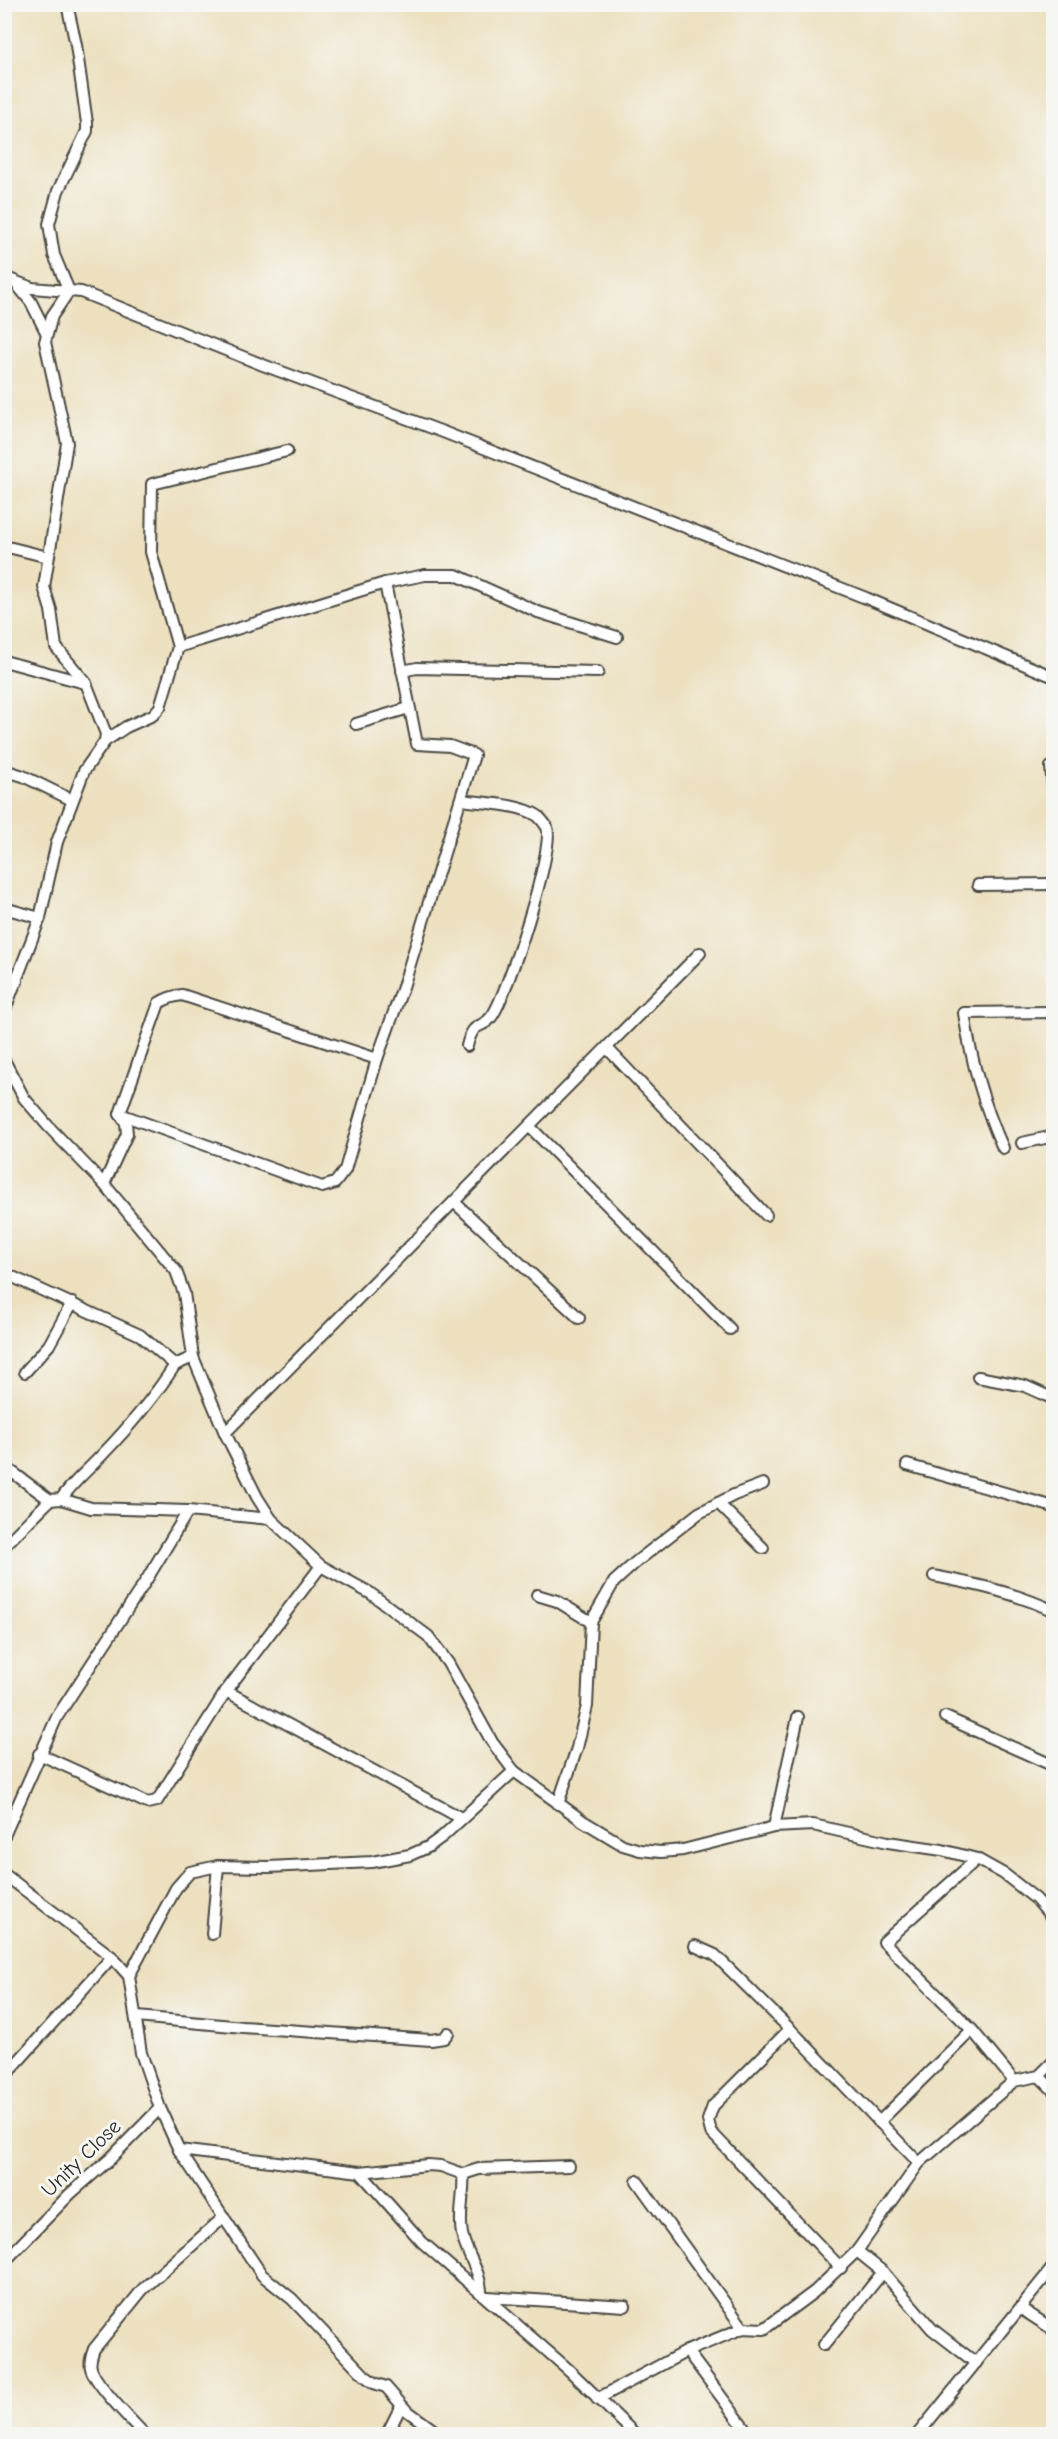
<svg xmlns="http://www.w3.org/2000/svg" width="1058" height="2439" viewBox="0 0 1058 2439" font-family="'Comic Neue',sans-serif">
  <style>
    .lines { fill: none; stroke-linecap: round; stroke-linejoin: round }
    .street-casing { stroke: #484641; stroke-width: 14 }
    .street { stroke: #fff; stroke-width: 10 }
    .labels { text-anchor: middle; stroke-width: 6; stroke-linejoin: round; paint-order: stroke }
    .street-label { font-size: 21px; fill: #2b2b2b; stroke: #f6f6f2 }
  </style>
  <rect width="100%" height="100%" fill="#f6f6f2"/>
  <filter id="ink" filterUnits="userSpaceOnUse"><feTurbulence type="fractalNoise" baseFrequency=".0167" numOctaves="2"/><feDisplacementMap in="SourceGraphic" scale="12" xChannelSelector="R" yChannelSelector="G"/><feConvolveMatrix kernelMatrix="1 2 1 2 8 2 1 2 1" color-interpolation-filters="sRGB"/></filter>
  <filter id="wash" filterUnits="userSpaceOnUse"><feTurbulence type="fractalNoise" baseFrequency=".008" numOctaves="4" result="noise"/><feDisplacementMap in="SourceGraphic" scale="24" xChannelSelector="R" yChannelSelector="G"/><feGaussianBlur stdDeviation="1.35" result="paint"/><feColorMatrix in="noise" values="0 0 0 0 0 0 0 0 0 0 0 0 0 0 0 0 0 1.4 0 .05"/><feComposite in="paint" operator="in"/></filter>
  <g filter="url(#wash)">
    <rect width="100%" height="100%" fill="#ece0bf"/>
  </g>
  <g filter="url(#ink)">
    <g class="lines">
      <g class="street-casing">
        <g id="street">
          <path d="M67,4L76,45L87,123V131L58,191L49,224L54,255L69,291L52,316L45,342L67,443L44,587L51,610L56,647L86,683L106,734L105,741"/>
          <path d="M4,277L32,288L81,292L263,365L443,432L866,598L1054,677"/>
          <path d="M14,281L31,302L46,332"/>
          <path d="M287,451L152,484L151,552L178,647L385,583L425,575H456L538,612L617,637"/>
          <path d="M4,546L48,557"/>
          <path d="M4,661L85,683"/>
          <path d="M402,671L417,668L598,672"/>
          <path d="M356,724L409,708"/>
          <path d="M1051,767L1054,797"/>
          <path d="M4,770L23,776L72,800"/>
          <path d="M461,800C483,803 520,804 538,816C540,818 545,824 547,827C555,849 507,995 492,1016C482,1031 474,1018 467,1046"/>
          <path d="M978,885L1054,884"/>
          <path d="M4,908L40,918"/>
          <path d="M4,979L17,982"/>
          <path d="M4,1012L40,918L57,842L84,771L105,741L126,727L153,715L160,707L178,647"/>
          <path d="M607,1048L766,1215"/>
          <path d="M4,1060L24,1098L48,1126L104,1184L176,1271L184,1293L193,1357L225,1433L257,1497L271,1519L321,1566L370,1593L428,1636L448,1663L492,1742L514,1771L583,1821L623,1845L640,1850L661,1852L683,1850L774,1827L813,1825L888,1842L942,1850L977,1859L1004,1874L1036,1899L1054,1920"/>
          <path d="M120,1114L322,1187L335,1183L345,1170L377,1059L403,987L474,755L450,746L417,744L385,583"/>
          <path d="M530,1127L730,1329"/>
          <path d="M1022,1143L1054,1136"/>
          <path d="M1003,1148C983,1104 971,1061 964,1013L1054,1012"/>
          <path d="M104,1184L127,1134L126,1123L120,1114L124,1102L159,1003C167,998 173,996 182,995L377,1059"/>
          <path d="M454,1202L579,1318"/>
          <path d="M4,1273L140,1335L175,1365L193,1357"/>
          <path d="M25,1372L49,1345L72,1303"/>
          <path d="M978,1377L1025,1386L1054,1399"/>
          <path d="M225,1433L700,953"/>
          <path d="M907,1465L1054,1507"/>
          <path d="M4,1466L50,1500"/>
          <path d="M61,1499L91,1508L188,1511L271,1519"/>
          <path d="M718,1503L763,1548"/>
          <path d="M4,1546L50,1500L61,1499C73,1482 88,1470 102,1455C130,1426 153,1399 175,1365"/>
          <path d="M934,1576C978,1585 1013,1592 1054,1611"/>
          <path d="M537,1595L557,1601L591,1622"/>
          <path d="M226,1691L461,1818"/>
          <path d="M945,1717L1054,1766"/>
          <path d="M39,1754L147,1803L157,1801L226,1691L321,1566"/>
          <path d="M558,1804L577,1748L587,1706L591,1622L614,1582L636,1562L699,1513L734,1495L763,1484"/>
          <path d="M774,1827L798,1717"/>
          <path d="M4,1836L57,1717L147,1579L188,1511"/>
          <path d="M977,1859L884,1942L972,2030L1014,2081"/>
          <path d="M4,1874L112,1957L129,1976L141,2053L160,2108L179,2150L262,2275L292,2299L365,2376L374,2383L386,2387L406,2410L439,2434"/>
          <path d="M212,1934L218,1866"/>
          <path d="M695,1946L715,1955L790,2029L919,2163"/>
          <path d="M129,1976L176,1888L190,1872L218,1866L268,1867L372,1862L410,1855L428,1847L443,1836L514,1771"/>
          <path d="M137,2017L243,2027L431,2040L444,2038L448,2033"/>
          <path d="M790,2029L713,2106L708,2120L711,2132L841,2268"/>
          <path d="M4,2058L14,2067"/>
          <path d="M1039,2076L1054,2091"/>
          <path d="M4,2077L112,1957"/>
          <path d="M879,2122L972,2030"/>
          <path d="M179,2150L360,2172L428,2165L441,2166L463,2174L479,2169L569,2166"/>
          <path d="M360,2172L422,2242L569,2370L635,2434"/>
          <path d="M463,2174C465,2194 458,2214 462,2234C466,2255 480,2269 481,2291"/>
          <path d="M637,2181L743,2328"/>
          <path d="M4,2262L70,2194L110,2159L160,2108"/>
          <path d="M883,2272L932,2329L976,2363"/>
          <path d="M488,2297L625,2306"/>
          <path d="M1020,2308L1054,2330"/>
          <path d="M824,2345L883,2272L857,2251"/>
          <path d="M687,2351L749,2434"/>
          <path d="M597,2399L687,2351L743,2328L764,2329L814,2292L857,2251L919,2163L1014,2081L1039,2076L1054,2061"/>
          <path d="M144,2434C132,2421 94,2383 91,2368C89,2361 92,2355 94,2349L143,2289L224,2217"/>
          <path d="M387,2434L401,2406"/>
          <path d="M918,2434L1054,2266"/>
        </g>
      </g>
      <use href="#street" class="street"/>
    </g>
  </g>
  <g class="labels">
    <g class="street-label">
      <text transform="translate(81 2158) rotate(-44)" y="7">Unity Close</text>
    </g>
  </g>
  <rect width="1058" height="2439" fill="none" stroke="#f6f6f2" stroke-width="24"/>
</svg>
